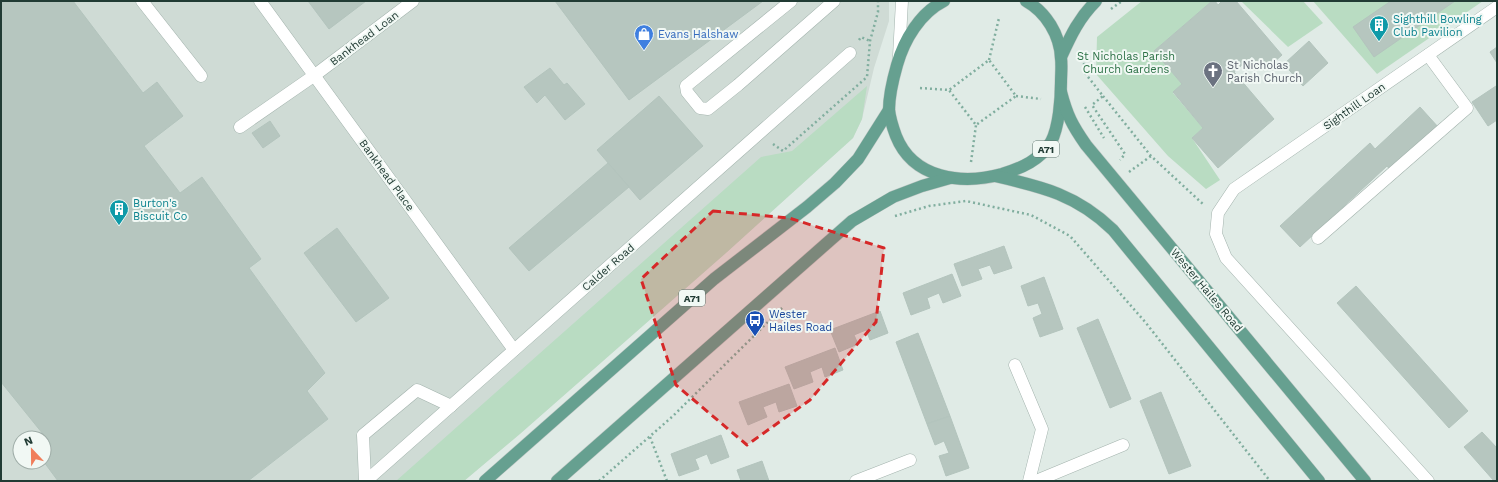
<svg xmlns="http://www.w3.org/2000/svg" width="1498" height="482" viewBox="0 0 1498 482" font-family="'Work Sans',sans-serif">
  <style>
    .built { fill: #cfdbd5; fill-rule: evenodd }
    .green { fill: #b9dcc2 }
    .building { fill: #b6c6bf; stroke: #b3c4bd }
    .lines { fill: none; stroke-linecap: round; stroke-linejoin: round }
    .minor-casing { stroke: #a3b3ad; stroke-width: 13 }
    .major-casing { stroke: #c1c8c6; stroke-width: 13 }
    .path { stroke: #81ae9f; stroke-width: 2.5; stroke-dasharray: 2 3; stroke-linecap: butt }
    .minor { stroke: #fff; stroke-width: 12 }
    .major { stroke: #66a090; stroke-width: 12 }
    .marked { fill: #d62828; fill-opacity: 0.2; stroke: #d62828; stroke-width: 3; stroke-dasharray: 8 5; stroke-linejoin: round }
    .labels { text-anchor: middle; stroke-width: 4; stroke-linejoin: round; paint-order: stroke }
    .shield { fill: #f1f8f4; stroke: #5f746e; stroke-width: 1 }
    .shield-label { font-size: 10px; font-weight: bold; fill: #213b34 }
    .culture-label { font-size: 11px; fill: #0d838f; stroke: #f1f8f4; text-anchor: start }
    .shop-label { font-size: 11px; fill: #366cbe; stroke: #f1f8f4; text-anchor: start }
    .street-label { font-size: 11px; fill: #213b34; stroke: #f1f8f4 }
    .park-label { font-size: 11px; fill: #2c7146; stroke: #f1f8f4 }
    .worship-label { font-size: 11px; fill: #5b616d; stroke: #f1f8f4; text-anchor: start }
    .transit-label { font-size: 11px; fill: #164399; stroke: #f1f8f4; text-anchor: start }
  </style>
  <rect width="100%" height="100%" fill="#e0ebe6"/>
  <path class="built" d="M1,1H889V21L874,68L862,119L853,138L727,252L521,433L464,481H1ZM20,438H44V462H20Z"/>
  <g class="green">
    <path d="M1142,1H1212L1154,51L1182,84L1173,93L1203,128L1192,138L1220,180L1206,189L1168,156L1096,74L1097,37Z"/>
    <path d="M1241,1H1303L1323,23L1288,47Z"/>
    <path d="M1313,1H1483L1377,74Z"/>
    <path d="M867,86L862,119L853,138L727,252L521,433L464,481H396L761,157L792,151Z"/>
  </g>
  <g class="building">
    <path d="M1,1H73L143,93L157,82L183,116L144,146L180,193L202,177L261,259L249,268L325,373L307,391L328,419L248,481H58L44,462V452L51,444L1,382Z"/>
    <path d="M308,1H366L329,29Z"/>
    <path d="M555,1H763L629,100Z"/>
    <path d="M1212,1H1215L1218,5L1222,1H1236L1282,55L1264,71L1252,56L1234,72L1274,119L1218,168L1192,138L1203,128L1173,92L1182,84L1154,51Z"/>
    <path d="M1391,1H1455L1374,57L1353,27Z"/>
    <path d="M1309,41L1328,63L1303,86L1284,64Z"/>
    <path d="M1497,47V63L1490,52Z"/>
    <path d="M550,68L564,85L567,83L585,104L565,120L545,95L537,103L524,87Z"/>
    <path d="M1496,86L1497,87V120L1488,126L1472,102Z"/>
    <path d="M659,96L703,146L640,200L597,150Z"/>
    <path d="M1420,107L1439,128L1392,172L1387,166L1300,247L1280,226L1370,143L1375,149Z"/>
    <path d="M270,121L280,136L263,148L252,133Z"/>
    <path d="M608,163L629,187L529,271L509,248Z"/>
    <path d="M337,228L389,298L356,322L304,253Z"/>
    <path d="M1004,246L1012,268L994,274L990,265L978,269L982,279L962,286L954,264Z"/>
    <path d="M952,274L961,296L943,303L939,293L927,298L930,308L911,315L903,293Z"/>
    <path d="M1044,277L1063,329L1040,337L1033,318L1042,314L1038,303L1028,306L1021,286Z"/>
    <path d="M1356,286L1468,411L1449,428L1337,303Z"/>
    <path d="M880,311L888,333L870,340L866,330L854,335L858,344L839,352L830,330Z"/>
    <path d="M1098,319L1131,399L1110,408L1077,328Z"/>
    <path d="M918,333L950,416L927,424L896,342Z"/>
    <path d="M835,348L843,370L825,377L822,367L810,372L813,382L794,389L785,367Z"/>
    <path d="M789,384L797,406L779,412L776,402L763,407L767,417L748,425L739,402Z"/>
    <path d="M1161,392L1191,466L1169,474L1140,401Z"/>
    <path d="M950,416L969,468L946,476L939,456L949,453L944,441L935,445L927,424Z"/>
    <path d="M1482,432L1497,448V479L1494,481L1464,447Z"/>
    <path d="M721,435L729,457L711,464L707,454L695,459L699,469L679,476L671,454Z"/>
    <path d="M762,461L769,481H741L737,470Z"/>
  </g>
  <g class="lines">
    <g class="minor-casing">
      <g id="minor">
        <path d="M142,1L201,76"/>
        <path d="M260,1L514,350"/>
        <path d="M791,1L686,86L687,92L700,108L708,109L738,85L834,1"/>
        <path d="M899,56L902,1"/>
        <path d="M240,127L315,75L413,1"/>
        <path d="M1318,238L1467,108L1428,55"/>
        <path d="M1015,365L1042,429L1029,481"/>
        <path d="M365,481L363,435L417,390L451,406"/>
        <path d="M366,481L850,53"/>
        <path d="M856,481L910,460"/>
        <path d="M1036,481L1123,445"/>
        <path d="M1428,481L1226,258L1216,234L1218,213L1234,189L1497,7"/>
      </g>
    </g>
    <g class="major-casing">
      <g id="major">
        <path d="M944,1C920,13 904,40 897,65C893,79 889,95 889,110C890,119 893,128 896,136C913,179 962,185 1002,174C1022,168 1040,160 1051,142C1059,127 1061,99 1061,82C1061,74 1062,66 1061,58C1060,35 1046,12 1026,1"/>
        <path d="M1061,57C1071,35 1079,18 1096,1"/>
        <path d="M1061,92C1067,115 1072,125 1086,145L1365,481"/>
        <path d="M995,176C1043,187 1077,195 1113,230L1319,481"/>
        <path d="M485,481L714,279L807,207L835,183L858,159L889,110"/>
        <path d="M557,481L852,221L893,197L922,186L950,178"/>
      </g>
    </g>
    <g class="path">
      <path d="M1111,9L1122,1"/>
      <path d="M859,40L861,37L870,41"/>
      <path d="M1083,53L1085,73L1103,96L1092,105L1125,154L1120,160"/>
      <path d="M989,60L999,18"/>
      <path d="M920,88L949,90L989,60L1016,96L976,125L949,90"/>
      <path d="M1016,96L1041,99"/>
      <path d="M1103,96L1151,156L1204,205"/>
      <path d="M1085,107L1104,138"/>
      <path d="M773,144L783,151L867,77L870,41L878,12V1"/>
      <path d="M971,162L976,125"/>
      <path d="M1129,172L1151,156"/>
      <path d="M895,216L929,206L966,201L1031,215L1070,236L1146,323L1270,481"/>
      <path d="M650,437L667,481"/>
      <path d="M599,481L673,416L783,307"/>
    </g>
    <use href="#minor" class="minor"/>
    <use href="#major" class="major"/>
  </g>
  <path class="marked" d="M713,211L789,218L884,248L876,322L810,400L747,445L676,385L641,279Z"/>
  <defs>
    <g id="building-pin" transform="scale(1)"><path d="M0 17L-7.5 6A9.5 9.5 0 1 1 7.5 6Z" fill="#0f9aa8" stroke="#f1f8f4"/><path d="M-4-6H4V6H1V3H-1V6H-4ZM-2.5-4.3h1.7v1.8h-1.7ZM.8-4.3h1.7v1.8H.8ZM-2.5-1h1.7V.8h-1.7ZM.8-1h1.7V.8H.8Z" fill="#fff"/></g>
    <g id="shop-pin" transform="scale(1)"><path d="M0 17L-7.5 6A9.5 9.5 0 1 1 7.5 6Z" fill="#3f7fe0" stroke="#f1f8f4"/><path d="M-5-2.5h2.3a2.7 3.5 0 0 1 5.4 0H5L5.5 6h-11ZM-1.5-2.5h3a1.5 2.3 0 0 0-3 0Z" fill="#fff"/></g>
    <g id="church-pin" transform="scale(1)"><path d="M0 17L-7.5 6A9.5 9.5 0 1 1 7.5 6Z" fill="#6b7280" stroke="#f1f8f4"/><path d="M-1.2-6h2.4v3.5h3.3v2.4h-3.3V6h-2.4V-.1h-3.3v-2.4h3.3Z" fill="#fff"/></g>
    <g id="bus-pin" transform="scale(1)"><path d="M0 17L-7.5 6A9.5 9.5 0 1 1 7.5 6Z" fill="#1a4fb4" stroke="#f1f8f4"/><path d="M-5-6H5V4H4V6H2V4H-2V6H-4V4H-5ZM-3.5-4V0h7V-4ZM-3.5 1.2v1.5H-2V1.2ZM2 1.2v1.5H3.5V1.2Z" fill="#fff"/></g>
  </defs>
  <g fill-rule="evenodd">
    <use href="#building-pin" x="1379" y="25"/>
    <use href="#shop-pin" x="644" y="34"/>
    <use href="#church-pin" x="1213" y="71"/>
    <use href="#building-pin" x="119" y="209"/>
    <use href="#bus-pin" x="755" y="320"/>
  </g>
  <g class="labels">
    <g class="shield">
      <rect x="1033" y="141" width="26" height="16" rx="3"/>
      <rect x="679" y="290" width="26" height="16" rx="3"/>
    </g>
    <g class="shield-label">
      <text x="1046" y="153">A71</text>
      <text x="692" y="302">A71</text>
    </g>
    <g class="culture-label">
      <text x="1393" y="23">Sighthill Bowling<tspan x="1393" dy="13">Club Pavilion</tspan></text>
      <text x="133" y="207">Burton's<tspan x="133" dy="13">Biscuit Co</tspan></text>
    </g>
    <g class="shop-label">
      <text x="658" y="38">Evans Halshaw</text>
    </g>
    <g class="street-label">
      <text transform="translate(364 38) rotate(-37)" y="4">Bankhead Loan</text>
      <text transform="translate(1354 106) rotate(-35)" y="4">Sighthill Loan</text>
      <text transform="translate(387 175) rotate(54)" y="4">Bankhead Place</text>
      <text transform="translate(608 267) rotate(-41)" y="4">Calder Road</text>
      <text transform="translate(1207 290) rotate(50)" y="4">Wester Hailes Road</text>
    </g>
    <g class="park-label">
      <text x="1126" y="60">St Nicholas Parish<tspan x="1126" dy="13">Church Gardens</tspan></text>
    </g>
    <g class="worship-label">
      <text x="1227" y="69">St Nicholas<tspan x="1227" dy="13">Parish Church</tspan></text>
    </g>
    <g class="transit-label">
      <text x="769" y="318">Wester<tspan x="769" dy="13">Hailes Road</tspan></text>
    </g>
  </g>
  <rect width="1498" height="482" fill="none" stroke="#213b34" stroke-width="4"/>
  <g transform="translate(32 450) rotate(338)"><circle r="19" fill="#f1f8f4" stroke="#9eaca7"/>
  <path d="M0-3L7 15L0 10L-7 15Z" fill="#f07d5a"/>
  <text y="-6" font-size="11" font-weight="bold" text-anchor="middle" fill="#213b34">N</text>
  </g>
</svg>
